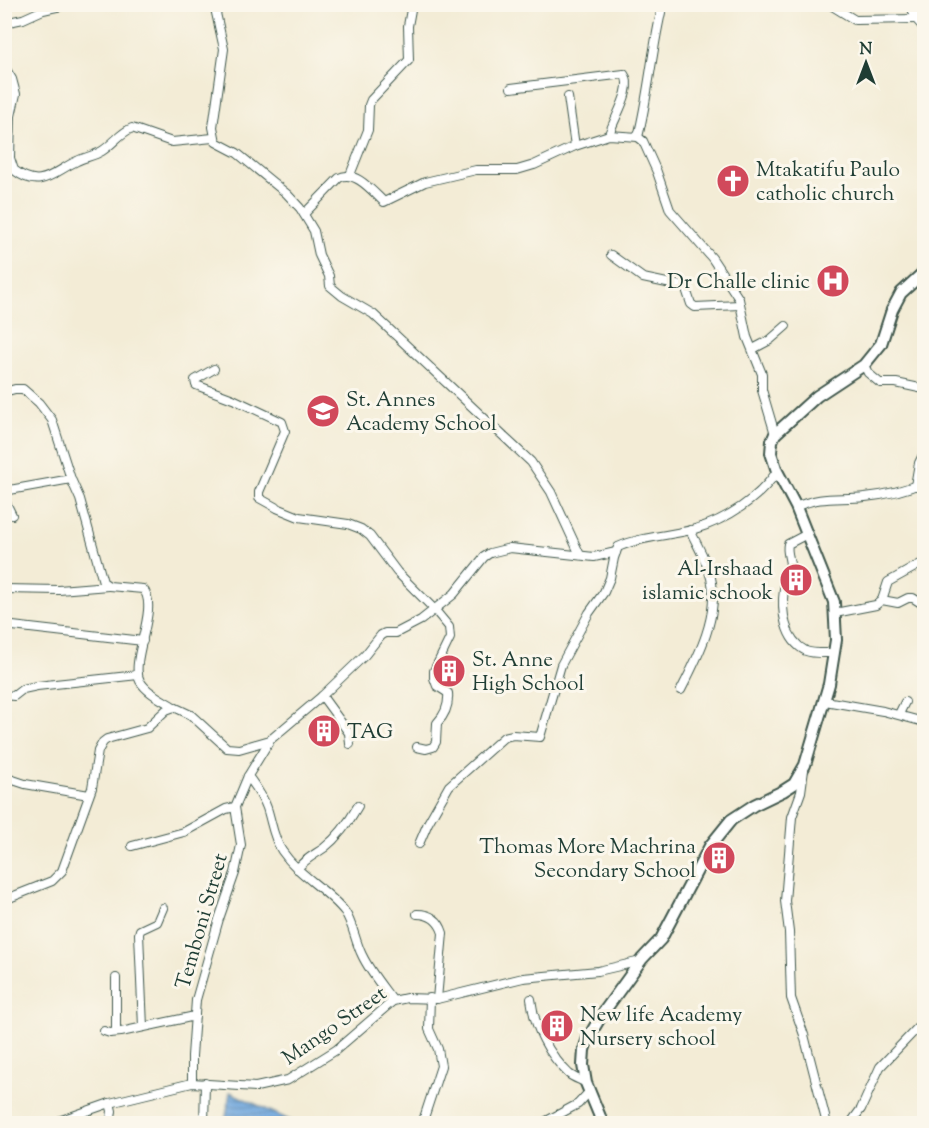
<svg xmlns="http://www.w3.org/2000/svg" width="929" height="1128" viewBox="0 0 929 1128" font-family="'Sorts Mill Goudy',serif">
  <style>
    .water { fill: url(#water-rules); stroke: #467288; stroke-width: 1.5 }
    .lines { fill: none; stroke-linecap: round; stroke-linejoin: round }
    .street-casing { stroke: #3f574c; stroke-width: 10 }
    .secondary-casing { stroke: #3f574c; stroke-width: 14 }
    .street { stroke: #fff; stroke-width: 8 }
    .secondary { stroke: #fff; stroke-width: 10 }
    .labels { text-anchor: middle; stroke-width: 6; stroke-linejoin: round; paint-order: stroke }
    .poi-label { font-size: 21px; fill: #1f3d34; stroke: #fbf7ec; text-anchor: start }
    .street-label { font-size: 21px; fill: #1f3d34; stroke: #fbf7ec }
  </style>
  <defs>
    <pattern id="water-rules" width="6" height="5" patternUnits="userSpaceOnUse" patternTransform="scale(1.5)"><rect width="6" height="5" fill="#6ea6dd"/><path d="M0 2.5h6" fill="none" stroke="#5a88b4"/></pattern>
  </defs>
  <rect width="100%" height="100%" fill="#fbf7ec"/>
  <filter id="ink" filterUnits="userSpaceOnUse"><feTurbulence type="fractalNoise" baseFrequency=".0167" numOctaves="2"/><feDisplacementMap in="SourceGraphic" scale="12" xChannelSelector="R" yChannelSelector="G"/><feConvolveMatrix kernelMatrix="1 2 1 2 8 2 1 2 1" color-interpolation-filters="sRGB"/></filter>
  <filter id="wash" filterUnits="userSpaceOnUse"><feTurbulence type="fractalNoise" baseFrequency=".008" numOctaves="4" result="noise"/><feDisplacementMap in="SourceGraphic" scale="24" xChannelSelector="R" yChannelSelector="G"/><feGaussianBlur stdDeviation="1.35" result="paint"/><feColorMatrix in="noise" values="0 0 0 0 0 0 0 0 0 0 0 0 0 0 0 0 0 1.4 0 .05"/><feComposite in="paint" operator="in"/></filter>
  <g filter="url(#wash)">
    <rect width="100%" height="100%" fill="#f3ecd6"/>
    <path class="water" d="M230,1092L295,1123H225Z"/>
  </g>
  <g filter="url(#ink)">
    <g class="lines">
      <g class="street-casing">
        <g id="street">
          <path d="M214,4L224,49L213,127L216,142L237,153L287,194L300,208L314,231L319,255L329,276L330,286L342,296L373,314L531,462L551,492L580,555"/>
          <path d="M829,4L855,20L916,19"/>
          <path d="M910,4L916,19L924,28"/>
          <path d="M4,23L23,19L43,10L70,4"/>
          <path d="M4,66L12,79L16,94L11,116L10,158L14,170C41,191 53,172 77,161C85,157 94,156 102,151C113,144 120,133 132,128L172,142L213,138"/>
          <path d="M511,88L624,74C635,88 613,119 609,135"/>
          <path d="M638,137C649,93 652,48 663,4"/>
          <path d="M575,146L609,135L638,137L643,141L657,172L670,210L712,258L739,299L747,337L762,374V390L775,434"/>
          <path d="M350,175L368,130L369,105L371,100L409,60L408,26L412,4"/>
          <path d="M304,214L339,178C355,169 373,192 384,202L425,182L476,170H517L534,165L575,146L568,97"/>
          <path d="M611,255L643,278L681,286L686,289L691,304L695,307L740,305"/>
          <path d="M753,349L770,340L786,326"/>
          <path d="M864,365L868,373L880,383H896L924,389"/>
          <path d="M214,369L195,380L196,385L233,399L282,422L285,431L259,492V498L277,508L299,517L348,524L361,529L370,536L397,572L434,609L449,627L450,638L434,671V678L437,686L448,693C449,705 445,715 437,723L436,742L433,747L426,749L417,747"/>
          <path d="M4,392L15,389H23L39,403L52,420L71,479L80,499L103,582L109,586L143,589C160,607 129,661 140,681C147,693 163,700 174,707"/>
          <path d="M915,486L919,463L924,453"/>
          <path d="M4,491L71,479"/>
          <path d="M4,499L12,515"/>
          <path d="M796,507C821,495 839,500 865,497C885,495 906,490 924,482"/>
          <path d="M807,534L788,544C786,552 790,558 790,566C790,574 785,581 784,589C781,610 784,640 806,651C813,654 825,653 834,653"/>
          <path d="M4,589L59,590L108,586"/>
          <path d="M882,600L898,603L908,598H913L924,605"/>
          <path d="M835,613L876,605L882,600L888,582L924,562"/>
          <path d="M4,625L143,641"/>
          <path d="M681,690C698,657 720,615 711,578C707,561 697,545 690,530"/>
          <path d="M4,695L14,696L23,689L37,686L138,675"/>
          <path d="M322,696L349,733L350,744"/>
          <path d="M825,701L883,711L924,722"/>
          <path d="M899,714L905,702"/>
          <path d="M804,770L801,792L792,817L785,901L789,932L791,998L804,1035L827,1124"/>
          <path d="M248,776C255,786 263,796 267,808C272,823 273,838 282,851C299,876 327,889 345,912C353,924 355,941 362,955C370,972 382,986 393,1001"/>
          <path d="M4,777L25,784L89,795"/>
          <path d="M419,844L428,823L449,786L504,737L513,735L540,737L561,665L589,613L604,592L610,578L614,558L618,547C642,536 670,536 695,529C726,520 760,498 777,471"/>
          <path d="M132,846L184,832L226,809L235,807"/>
          <path d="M297,869C305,859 314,855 324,848C338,837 349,822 358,806"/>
          <path d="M4,900L52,881L62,871L92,788L98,751L103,742L107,739L147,728L166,710L174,707L191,715L227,748L239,749L270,740"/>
          <path d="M417,914C430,914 439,920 443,933L437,999"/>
          <path d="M531,999C534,1027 549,1055 569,1074C574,1078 581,1080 586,1083"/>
          <path d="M143,1027L139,934L140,930L157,922L163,908"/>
          <path d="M104,1031L110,1033L121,1032L195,1016"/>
          <path d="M116,1032V978"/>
          <path d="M192,1083V1056L196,1000L219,919L235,873L241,845L235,807L248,776L270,740L322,696L365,655L381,635L385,633H396L421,620L454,594L484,557L490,553L510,548L594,557L616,552"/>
          <path d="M50,1124L110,1103L192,1083L256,1087L288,1080L336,1050L393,1001L407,998L437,999L523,978L598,971L641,961"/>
          <path d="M110,1124L112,1111L110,1103"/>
          <path d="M204,1124L205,1083"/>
          <path d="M422,1124L441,1066L438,1049L429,1029L430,998"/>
          <path d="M541,1124L578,1104L590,1091"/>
          <path d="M850,1124L861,1109L880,1067L924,1021"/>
        </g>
      </g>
      <g class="secondary-casing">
        <path id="secondary" d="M603,1124L586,1083L583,1065L584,1050L588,1038L603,1013L642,959L661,939L710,846L731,820L754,805L783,791L794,784L805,765L829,684L836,640L834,602L796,507L777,471L771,453L772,441L775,434L817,396L864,365L881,344L892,310L901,293L924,272"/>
      </g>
      <use href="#street" class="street"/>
      <use href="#secondary" class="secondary"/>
    </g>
  </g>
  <defs>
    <g id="church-disc" transform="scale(1.725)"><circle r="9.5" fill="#d1495b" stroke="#fbf7ec"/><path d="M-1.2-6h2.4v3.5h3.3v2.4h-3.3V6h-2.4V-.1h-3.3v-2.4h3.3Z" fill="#fff"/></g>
    <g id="hospital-disc" transform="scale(1.725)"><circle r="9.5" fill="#d1495b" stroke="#fbf7ec"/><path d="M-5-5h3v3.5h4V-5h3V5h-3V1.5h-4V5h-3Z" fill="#fff"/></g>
    <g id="school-disc" transform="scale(1.725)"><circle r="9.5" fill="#d1495b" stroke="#fbf7ec"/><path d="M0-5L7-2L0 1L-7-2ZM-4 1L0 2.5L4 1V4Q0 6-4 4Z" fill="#fff"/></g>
    <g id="building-disc" transform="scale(1.725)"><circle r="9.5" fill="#d1495b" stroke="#fbf7ec"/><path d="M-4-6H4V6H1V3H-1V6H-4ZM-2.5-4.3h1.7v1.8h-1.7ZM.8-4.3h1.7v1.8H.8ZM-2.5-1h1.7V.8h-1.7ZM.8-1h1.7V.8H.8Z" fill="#fff"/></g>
  </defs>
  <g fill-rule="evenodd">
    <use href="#church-disc" x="733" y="181"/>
    <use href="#hospital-disc" x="833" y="281"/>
    <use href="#school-disc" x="323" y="411"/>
    <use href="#building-disc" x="796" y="580"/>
    <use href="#building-disc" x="449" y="671"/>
    <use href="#building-disc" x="324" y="731"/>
    <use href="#building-disc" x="719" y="858"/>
    <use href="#building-disc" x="557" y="1026"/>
  </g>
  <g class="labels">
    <g class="poi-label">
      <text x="756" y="176">Mtakatifu Paulo<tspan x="756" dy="24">catholic church</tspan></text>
      <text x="810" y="288" text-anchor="end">Dr Challe clinic</text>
      <text x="346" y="406">St. Annes<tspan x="346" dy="24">Academy School</tspan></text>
      <text x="773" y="575" text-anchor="end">Al-Irshaad<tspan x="773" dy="24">islamic schook</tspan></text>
      <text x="472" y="666">St. Anne<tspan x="472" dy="24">High School</tspan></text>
      <text x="347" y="738">TAG</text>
      <text x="696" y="853" text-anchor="end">Thomas More Machrina<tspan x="696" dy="24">Secondary School</tspan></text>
      <text x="580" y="1021">New life Academy<tspan x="580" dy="24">Nursery school</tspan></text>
    </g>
    <g class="street-label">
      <text transform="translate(201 921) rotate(-74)" y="7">Temboni Street</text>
      <text transform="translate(334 1025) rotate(-35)" y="7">Mango Street</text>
    </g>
  </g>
  <rect width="929" height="1128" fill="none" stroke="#fbf7ec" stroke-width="24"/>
  <g transform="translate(866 63)" stroke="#fbf7ec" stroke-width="4.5" paint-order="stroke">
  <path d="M0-4.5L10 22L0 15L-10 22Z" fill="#1f3d34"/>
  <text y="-9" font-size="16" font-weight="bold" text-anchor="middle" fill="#1f3d34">N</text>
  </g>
</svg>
